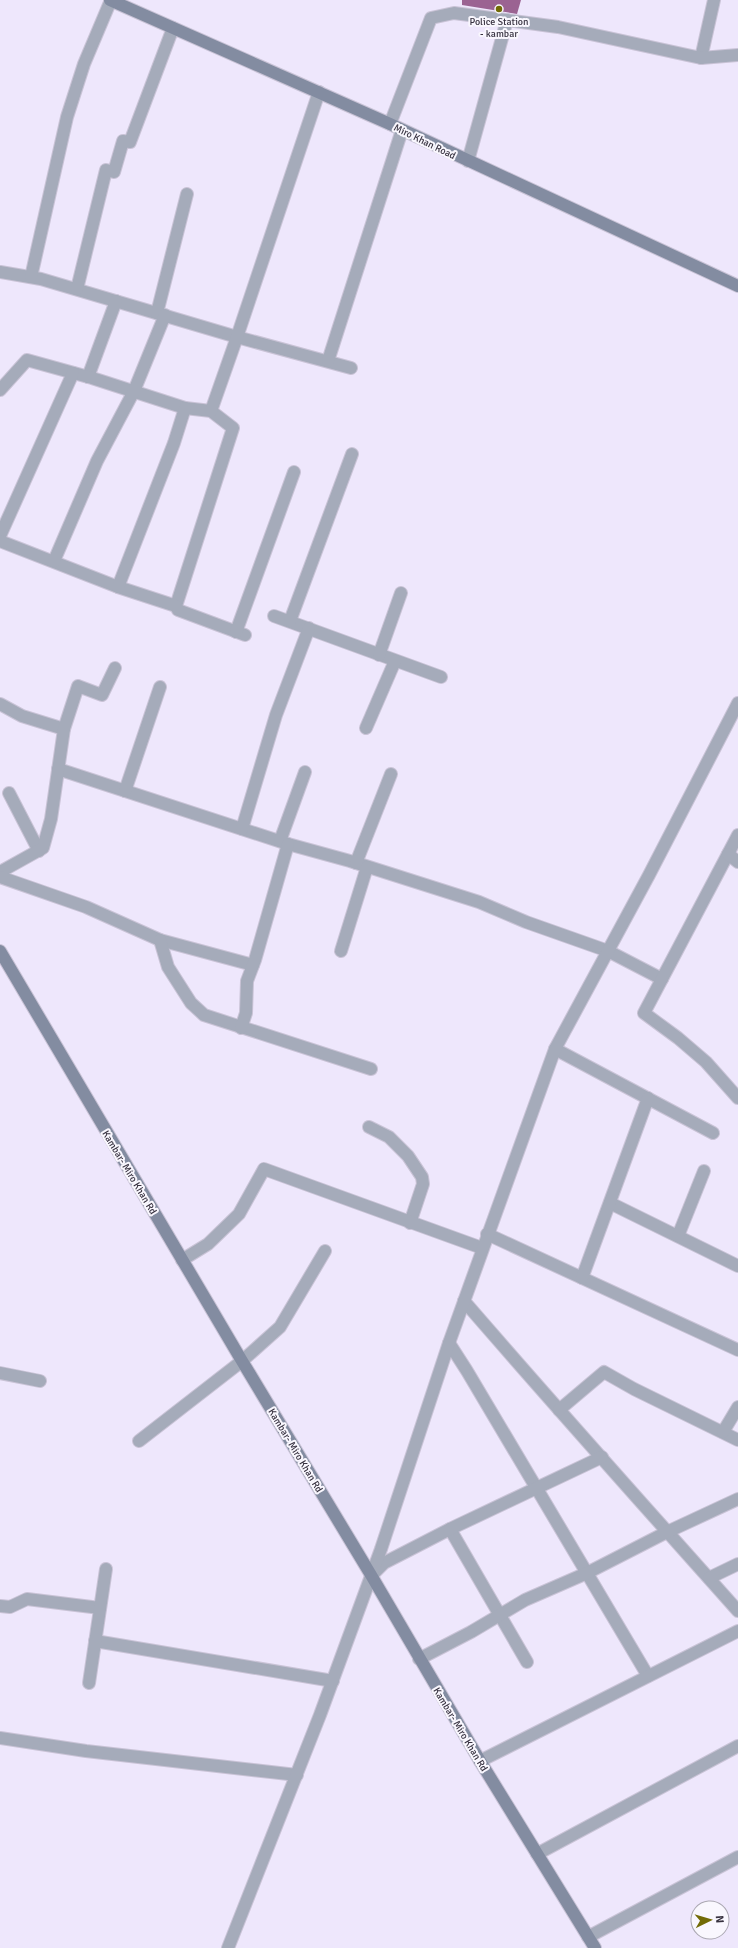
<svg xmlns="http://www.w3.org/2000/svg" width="738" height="1948" viewBox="0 0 738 1948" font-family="Signika,sans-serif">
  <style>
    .building { fill: #9b6392 }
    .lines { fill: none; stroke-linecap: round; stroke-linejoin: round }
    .street-casing { stroke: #c9c3d6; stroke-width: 14 }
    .secondary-casing { stroke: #c9c3d6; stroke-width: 14 }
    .street { stroke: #a5abba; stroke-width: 12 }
    .secondary { stroke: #838ca1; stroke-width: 12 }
    .poi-dot { fill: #726b06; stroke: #f9f7fe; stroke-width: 1.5 }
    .labels { text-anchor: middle; stroke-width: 4; stroke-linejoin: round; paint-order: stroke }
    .poi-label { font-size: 10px; fill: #36313f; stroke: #f9f7fe }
    .street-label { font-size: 10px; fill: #36313f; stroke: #f9f7fe }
  </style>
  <rect width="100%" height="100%" fill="#eee7fc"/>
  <path class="building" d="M462,0H521L517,14L462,5Z"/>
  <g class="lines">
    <g class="street-casing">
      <g id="street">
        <path d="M701,58L714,0"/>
        <path d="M390,124L431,18L454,13L558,27L701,58L738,55"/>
        <path d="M468,161L507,20"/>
        <path d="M0,272L41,279L237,337L351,368"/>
        <path d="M31,277L67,117L84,64L111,0"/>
        <path d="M77,289L106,170L114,172L123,141L130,142L173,28"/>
        <path d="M157,313L187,194"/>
        <path d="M328,361L402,130"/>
        <path d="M88,377L116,301"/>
        <path d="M0,390L27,360L92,378L185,408L211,411L233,428L176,606"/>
        <path d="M211,411L237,337L319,92"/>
        <path d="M0,536L73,373"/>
        <path d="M0,541L118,587L176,606L178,610L245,635"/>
        <path d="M54,561L97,461L134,391L165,315"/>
        <path d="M118,587L174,443L185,408"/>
        <path d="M274,616L441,677"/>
        <path d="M290,621L352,454"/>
        <path d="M236,632L294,472"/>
        <path d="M379,655L401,593"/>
        <path d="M0,704L22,716L64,729"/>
        <path d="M366,728L395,661"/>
        <path d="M58,769L288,844L350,861L479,902L526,922L608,951L662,979"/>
        <path d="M125,791L160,687"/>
        <path d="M9,793L39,851"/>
        <path d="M242,829L276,715L309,628"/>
        <path d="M738,835L644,1013L678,1038L706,1062L738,1098"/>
        <path d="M280,841L305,772"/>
        <path d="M728,854L738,862"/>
        <path d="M356,863L391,774"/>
        <path d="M0,872L43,848L51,819L64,729L78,686L102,695L115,668"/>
        <path d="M0,877L86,907L160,940L253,965"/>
        <path d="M160,940L168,967L191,1003L204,1015L371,1069"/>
        <path d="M341,951L367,867"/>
        <path d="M241,1028L246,1013L247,981L255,960L288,844"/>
        <path d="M555,1049L713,1133"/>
        <path d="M369,1127L389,1137L408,1156L422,1177L423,1184L410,1223"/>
        <path d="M610,1203L738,1266"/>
        <path d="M487,1234L738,1350"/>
        <path d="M678,1236L704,1171"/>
        <path d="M182,1260L208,1244L239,1214L264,1169L482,1248"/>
        <path d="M582,1278L648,1098"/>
        <path d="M464,1301C554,1405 646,1508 738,1611"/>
        <path d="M449,1343L467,1371L648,1676"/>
        <path d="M0,1373L40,1381"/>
        <path d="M559,1410L604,1372L634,1389L738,1440"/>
        <path d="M723,1432L738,1407"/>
        <path d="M139,1441L242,1361L280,1327L325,1251"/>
        <path d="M450,1529L527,1662"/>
        <path d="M374,1573L384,1563L450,1529L602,1457"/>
        <path d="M709,1578L738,1564"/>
        <path d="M0,1606L10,1607L27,1599L100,1608"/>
        <path d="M95,1641L333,1681"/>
        <path d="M419,1659L471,1632L525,1600L587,1573L667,1532L738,1499"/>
        <path d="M89,1683L106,1569"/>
        <path d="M0,1738L86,1751L297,1775"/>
        <path d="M480,1761L738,1631"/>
        <path d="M537,1854L738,1746"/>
        <path d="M588,1937L738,1857"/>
        <path d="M228,1948L320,1715L381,1549L449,1343L555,1049L649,875L738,703"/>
      </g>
    </g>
    <g class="secondary-casing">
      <g id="secondary">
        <path d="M110,0L390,124L738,286"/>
        <path d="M0,951L242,1361L371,1575L480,1761L595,1948"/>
      </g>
    </g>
    <use href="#street" class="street"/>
    <use href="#secondary" class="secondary"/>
  </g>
  <circle class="poi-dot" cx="499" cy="9" r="4"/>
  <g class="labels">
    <g class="poi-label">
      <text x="499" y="25">Police Station<tspan x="499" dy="12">- kambar</tspan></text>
    </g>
    <g class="street-label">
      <text transform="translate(425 141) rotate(26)" y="4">Miro Khan Road</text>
      <text transform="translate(130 1172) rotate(59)" y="4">Kambar- Miro Khan Rd</text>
      <text transform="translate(296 1450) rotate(59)" y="4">Kambar- Miro Khan Rd</text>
      <text transform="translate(461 1729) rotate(59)" y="4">Kambar- Miro Khan Rd</text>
    </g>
  </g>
  <g transform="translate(710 1920) rotate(85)"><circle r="19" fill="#f9f7fe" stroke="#aba8b2"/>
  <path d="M0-3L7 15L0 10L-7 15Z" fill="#726b06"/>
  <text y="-6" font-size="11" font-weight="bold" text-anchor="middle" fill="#36313f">N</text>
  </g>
</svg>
